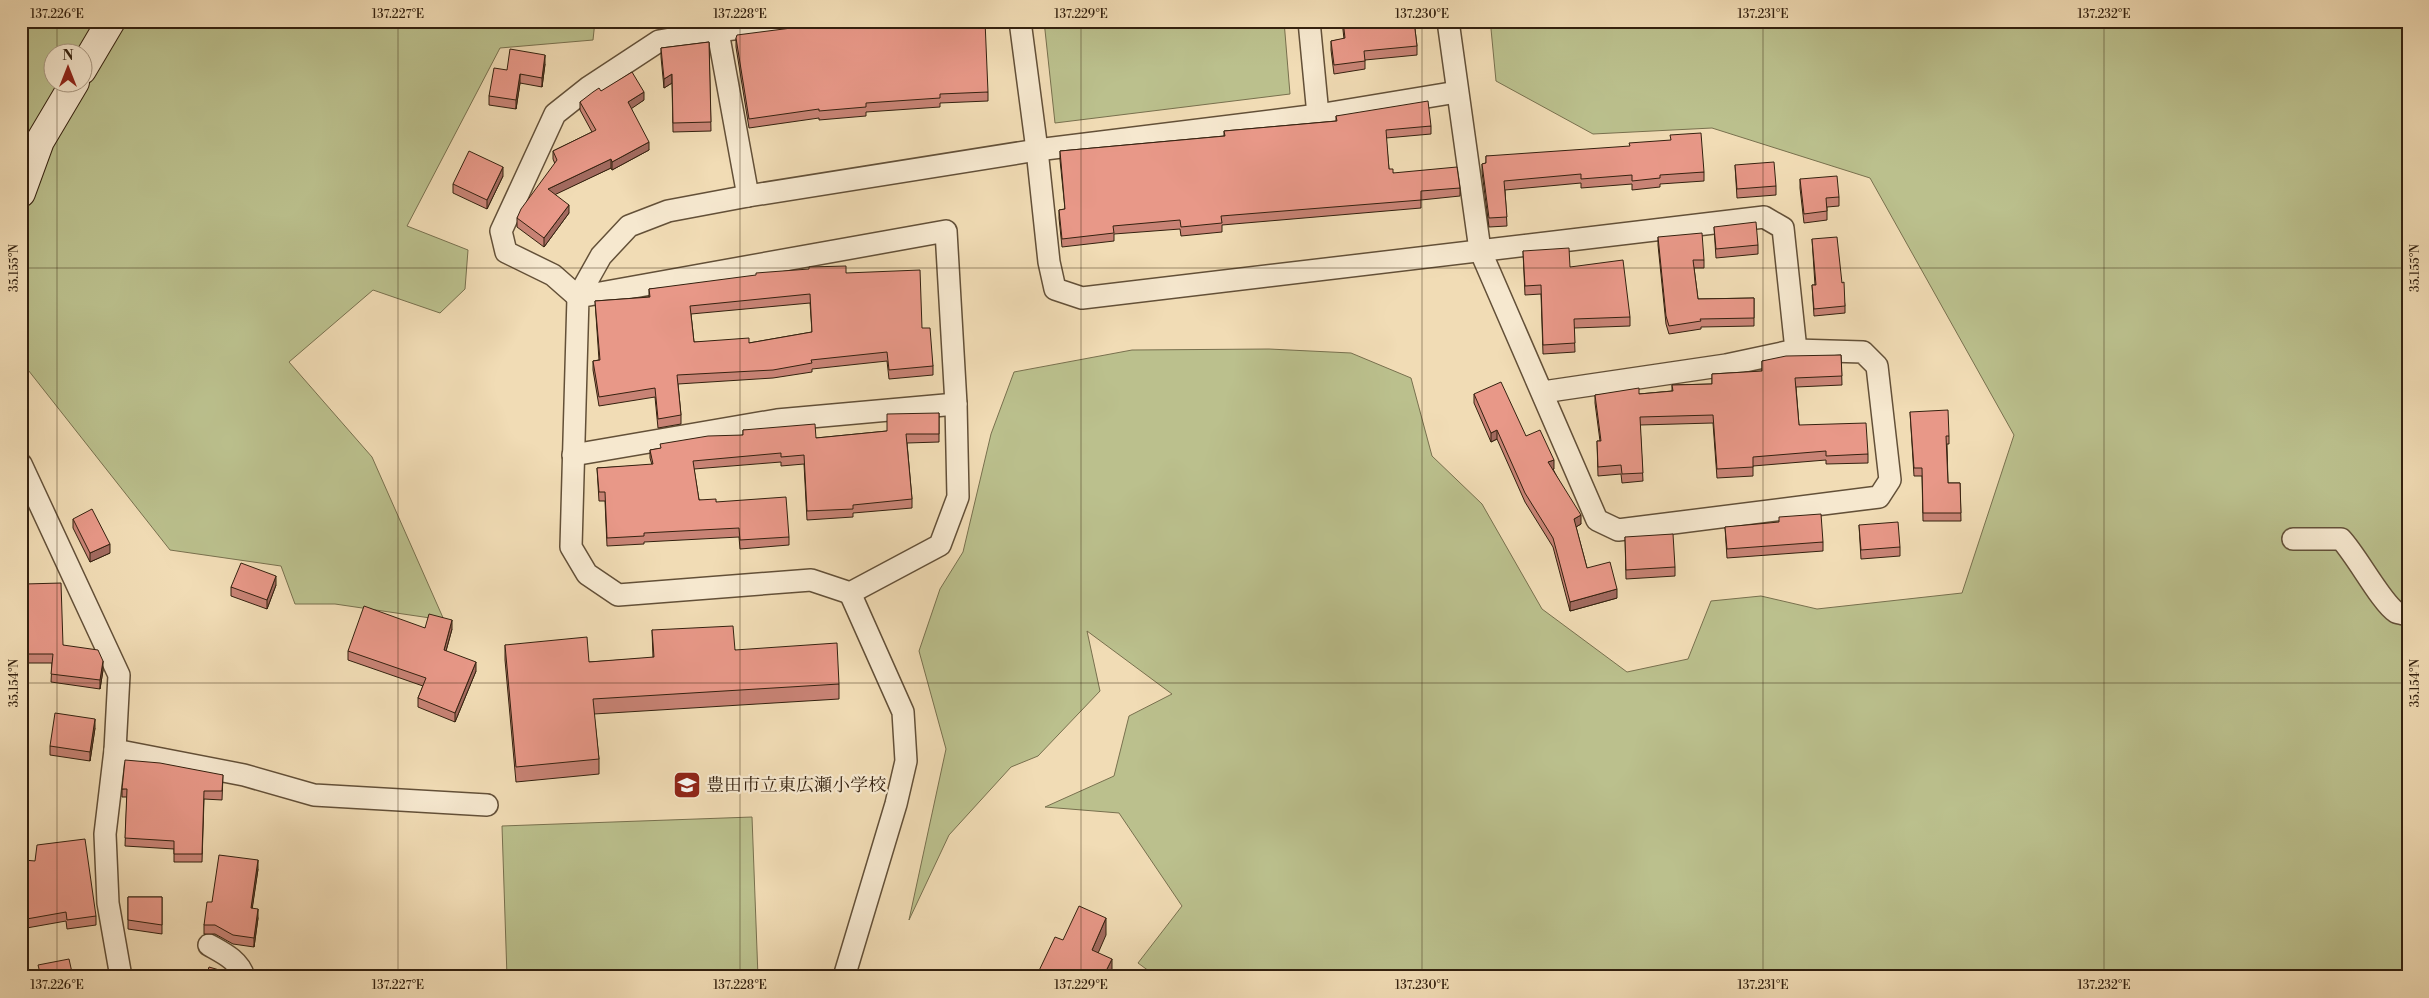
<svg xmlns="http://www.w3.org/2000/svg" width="2429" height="998" viewBox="0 0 2429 998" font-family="'Libre Bodoni','Noto Serif JP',serif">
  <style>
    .green { fill: #bbc08d; stroke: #78704e; fill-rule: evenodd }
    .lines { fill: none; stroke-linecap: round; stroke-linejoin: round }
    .street-casing { stroke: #635038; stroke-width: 24 }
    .secondary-casing { stroke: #34210f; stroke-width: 30 }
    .street { stroke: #f6e8cf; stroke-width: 21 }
    .secondary { stroke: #f6e8cf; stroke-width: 28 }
    .wall { fill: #c88375; stroke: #34210f; fill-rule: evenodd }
    .shaded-wall { fill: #a26a5f; stroke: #34210f }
    .building { fill: #e89888; stroke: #34210f; fill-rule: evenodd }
    .ticks { fill: none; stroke: #34210f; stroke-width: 1; stroke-opacity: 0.45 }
    .labels { text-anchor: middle; stroke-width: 4.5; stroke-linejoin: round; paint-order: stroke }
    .poi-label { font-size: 18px; fill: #34210f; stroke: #f6e8cf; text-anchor: start }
    .neatline { fill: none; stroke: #34210f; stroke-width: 2 }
    .ticks-label { font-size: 12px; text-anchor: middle; fill: #34210f }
  </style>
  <rect width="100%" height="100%" fill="#f1dcb5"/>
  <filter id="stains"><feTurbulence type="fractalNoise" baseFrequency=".004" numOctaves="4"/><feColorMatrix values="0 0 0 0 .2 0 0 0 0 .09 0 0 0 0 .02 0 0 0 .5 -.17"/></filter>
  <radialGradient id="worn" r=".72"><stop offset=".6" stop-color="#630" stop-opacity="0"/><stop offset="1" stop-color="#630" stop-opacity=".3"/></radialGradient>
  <g class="green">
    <path d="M21,21H595L593,40L500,48L407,226L468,250L465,289L440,313L373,290L289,362L372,457L444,620L335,604H295L281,566L170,550L21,361ZM52,52H82V82H52Z"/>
    <path d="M1044,21H1284L1290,94L1055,123Z"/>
    <path d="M1495,21H2408V977H1157L1138,963L1182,906L1119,813L1045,807L1114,776L1129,716L1172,694L1087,631L1100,691L1038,756L1011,767L949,835L909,920L946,749L919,651L940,589L963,552L991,434L1014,372L1132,350L1269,349L1351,353L1411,378L1432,456L1482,504L1542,609L1627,672L1688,659L1711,601L1761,596L1817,609L1962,593L2014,435L1870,178L1712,128L1593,134L1496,81L1491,29Z"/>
    <path d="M752,817L758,977H507L502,826Z"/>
  </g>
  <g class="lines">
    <g class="street-casing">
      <g id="street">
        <path d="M716,21L748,196"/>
        <path d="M1020,21L1037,150L1049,262L1055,289L1082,298L1764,217L1783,228L1796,350"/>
        <path d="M1309,21L1318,115"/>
        <path d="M1448,21L1480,250L1597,520L1618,530L1879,497L1890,480L1877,366L1863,352L1796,350L1726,365L1543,392"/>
        <path d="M578,297L946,231L956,404L958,497L940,545L850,593L811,580L618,595L587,574L571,547L578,297L601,256L629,226L668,211L748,196L1037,150L1318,115L1457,92"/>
        <path d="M578,297L553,275L506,252L501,231L555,114L589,87L659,41L717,31L799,21"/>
        <path d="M573,455L777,420L956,404"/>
        <path d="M21,464L119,675L115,750L105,834L108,903L121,977"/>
        <path d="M2293,539H2341C2357,556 2381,602 2396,612C2399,613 2404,614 2408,615"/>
        <path d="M115,750L244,775L314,795L487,805"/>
        <path d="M209,945C223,953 239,960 244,977"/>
        <path d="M844,977L896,804L906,761L903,712L850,593"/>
      </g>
    </g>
    <g class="secondary-casing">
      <g id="secondary">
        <path d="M82,70L111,21"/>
        <path d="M21,193L40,141L75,82"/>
      </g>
    </g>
    <use href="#street" class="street"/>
    <use href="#secondary" class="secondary"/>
  </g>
  <g class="wall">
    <path d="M1342,21H1414L1417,46V55L1365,60V69L1334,74L1331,50V41L1344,39Z"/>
    <path d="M736,38L988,92V101L940,103V107L866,112V116L819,120V118L749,128L736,47Z"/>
    <path d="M709,42L711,131L673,132L672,83L664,88L661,57V48Z"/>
    <path d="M545,64L542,87L520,83L516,109L489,105V96L507,70Z"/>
    <path d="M601,91L644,100L631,108L649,150L612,170L611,168L555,194L569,213L544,247L517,227V218L555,164L553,159V151L592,132L580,110V102Z"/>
    <path d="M1336,116L1431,126V134L1386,138L1389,169L1393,173L1460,188V196L1421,200V208L1222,225V232L1181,236L1180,229L1114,234V241L1062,247L1059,218V210L1065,209L1060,160V151L1224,136V131L1336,121Z"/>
    <path d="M1486,156L1704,172V181L1660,184V187L1632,190V184L1581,188V183L1505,190L1507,226L1489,227L1482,172V164L1486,163Z"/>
    <path d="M1735,165L1776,186V195L1737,198Z"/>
    <path d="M503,176L487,209L453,193V184Z"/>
    <path d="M1800,179L1839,197V206L1827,207V220L1804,223L1800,188Z"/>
    <path d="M1714,227L1758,245V254L1716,258Z"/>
    <path d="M1658,237L1704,260V268H1694L1698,299L1754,298V326L1701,327V329L1669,334L1666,324L1658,245Z"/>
    <path d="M1812,239L1842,283L1845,306V313L1814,316L1812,285H1815Z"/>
    <path d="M1523,251L1570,267L1630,317V326L1574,328L1575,352L1543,354L1541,294L1525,295Z"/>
    <path d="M846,273L922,328L933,366V375L889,379L887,361L812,369V372L773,378L678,384L681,415V424L658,428L655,397L599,406L593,370V361L599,360L595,301L649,297V289ZM810,303L812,332L749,343L694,342L691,314Z"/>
    <path d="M1841,355L1842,385L1796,387L1799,425L1868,454V463L1826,464V460L1753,466V476L1717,478L1713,423L1640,425L1643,481L1622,483L1621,474L1598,476L1597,441H1600L1595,403V395L1639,394L1672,391V385L1712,384V374L1762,371V361Z"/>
    <path d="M1474,394L1526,436L1554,469H1553L1581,524L1576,527L1587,568L1617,598L1570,611L1553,547L1525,502L1497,439L1491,442L1474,403Z"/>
    <path d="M1910,412L1949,436V444H1947L1948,483H1960L1961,521H1923L1922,476H1914Z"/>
    <path d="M939,413V442L907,443L912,499V508L853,513V517L807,520L804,464L781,466V462L694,469L699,500L716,502L789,537V545L740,549L739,537L644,542V544L607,546L605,501H599L597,468L652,465L650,458V450L743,435V430L816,438L887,431Z"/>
    <path d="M73,519L110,553L90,562L73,528Z"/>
    <path d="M1859,525L1900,547V556L1861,559Z"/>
    <path d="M1725,527L1823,542V551L1727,558Z"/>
    <path d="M1625,537L1675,567V576L1626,579Z"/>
    <path d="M276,585L267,609L231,596V587Z"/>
    <path d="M425,628L452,629L446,651L476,671L455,722L418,707V698L423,686L348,660V651Z"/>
    <path d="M21,630L63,645L103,670L100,689L51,682L52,663H21Z"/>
    <path d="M652,630L735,650L839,684V699L594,714L599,759V774L516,782L505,660V645L589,662L653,658Z"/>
    <path d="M95,728L90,761L50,755V746Z"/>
    <path d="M223,775L222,800L204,799L202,862H174V849L125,846L127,797H122V789Z"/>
    <path d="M21,848L24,860L96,916V925L67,929L66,921L21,929Z"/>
    <path d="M258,869L252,908L258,918L254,947L233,944L215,934H204V925L212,902Z"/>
    <path d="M128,897H162V934L128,929Z"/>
  </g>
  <g class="shaded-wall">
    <path d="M545,55V64L542,87V78Z"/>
    <path d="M520,74V83L516,109V100Z"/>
    <path d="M672,74V83L664,88V79Z"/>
    <path d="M644,92V100L628,111V102Z"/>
    <path d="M649,142V150L612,170V162Z"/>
    <path d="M611,159V168L548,198V189Z"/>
    <path d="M503,167V176L487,209V200Z"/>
    <path d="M569,205V213L544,247V238Z"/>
    <path d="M1497,430V439L1491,442V433Z"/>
    <path d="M1554,460V469L1548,471V462Z"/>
    <path d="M1581,515V524L1574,528V519Z"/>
    <path d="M110,544V553L90,562V553Z"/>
    <path d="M276,576V585L267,609V600Z"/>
    <path d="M1617,589V598L1570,611V602Z"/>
    <path d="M452,620V629L444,658V650Z"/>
    <path d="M103,661V670L100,689V680Z"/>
    <path d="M476,662V671L455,722V713Z"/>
    <path d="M95,719V728L90,761V752Z"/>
    <path d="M258,860V869L251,917V908Z"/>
    <path d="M258,909V918L254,947V938Z"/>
    <path d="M1106,918V935L1092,967V950Z"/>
    <path d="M1112,959V976L1106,971Z"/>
  </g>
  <g class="building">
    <path d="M895,21H985L988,92L940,94V98L866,103V107L819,111V109L749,119L736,38L737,35L807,26Z"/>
    <path d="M1343,21H1414L1417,46L1364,51L1365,61L1334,65L1331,41L1345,38Z"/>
    <path d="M709,42L711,122L673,123L672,74L664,79L661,48Z"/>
    <path d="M510,49L545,55L542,78L520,74L516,100L489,96L494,68L507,70Z"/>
    <path d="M632,72L644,92L628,102L649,142L612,162L611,159L548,189L569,205L544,238L517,218L521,209L557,160L553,151L596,130L580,102L593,92L599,88L601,91Z"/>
    <path d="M1428,101L1431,126L1386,130L1389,169H1393V173L1457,167L1460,188L1421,191V200L1221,216L1222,223L1181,227L1180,220L1113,226L1114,233L1062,239L1059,210L1065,209L1060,151L1225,136L1224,131L1337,121L1336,116Z"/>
    <path d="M1701,133L1704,172L1660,175V178L1632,181V175L1581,179V174L1504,181L1507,217L1489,218L1482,164L1486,163V156L1630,146L1629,143L1671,140L1670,135Z"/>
    <path d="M469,151L503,167L487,200L453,184Z"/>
    <path d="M1774,162L1776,186L1737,189L1735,165Z"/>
    <path d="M1837,176L1839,197L1826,198L1827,211L1804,214L1800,179Z"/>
    <path d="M1756,222L1758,245L1716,249L1714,227Z"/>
    <path d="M1702,233L1704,260H1693L1698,299L1754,298V318L1700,319L1701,321L1669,326L1666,316L1658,237Z"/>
    <path d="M1837,237L1842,283L1844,282L1845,306L1814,309L1812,285H1816L1812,239Z"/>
    <path d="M1569,248L1570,267L1623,260L1630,317L1574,319L1575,343L1543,345L1541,285L1525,286L1523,251Z"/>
    <path d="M846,266V273L920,270L922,328H930L933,366L889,370L887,352L811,360L812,363L773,370L677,375L681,415L658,419L655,388L599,397L593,361L600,360L595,301L650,297L649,289L756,275V273L809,269V267ZM810,294L812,332L749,343V338L694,342L690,306Z"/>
    <path d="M1841,355L1842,376L1795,378L1799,425L1866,423L1868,454L1826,456V451L1753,457V467L1717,469L1713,415L1640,417L1643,473L1622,474L1621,465L1598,467L1597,441H1601L1595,395L1639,388V394L1673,391L1672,385L1712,384V374L1762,371V361L1786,356Z"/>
    <path d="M1501,382L1526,436L1540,430L1554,460L1548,462L1581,515L1574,519L1587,568L1610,562L1617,589L1570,602L1553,538L1525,493L1497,430L1491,433L1474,394Z"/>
    <path d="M1948,410L1949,436H1946L1948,483H1960L1961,513H1923L1922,468H1914L1910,412Z"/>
    <path d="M939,413V434H906L912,499L853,505V509L807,511L804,455L781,457V453L693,461L699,500L716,499V502L786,497L789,537L740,540L739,528L644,533V536L607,538L605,492H599L597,468L653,464L650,450L661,448L660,444L708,436L743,435V430L815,424L816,438L887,431V414Z"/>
    <path d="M92,509L110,544L90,553L73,519Z"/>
    <path d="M1821,514L1823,542L1727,549L1725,527L1779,522V517Z"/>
    <path d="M1898,522L1900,547L1861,550L1859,525Z"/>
    <path d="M1673,534L1675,567L1626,570L1625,537Z"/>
    <path d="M241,563L276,576L267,600L231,587Z"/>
    <path d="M61,583L63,645L98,650L103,661L100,680L51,674L53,654H21V630H26L25,584Z"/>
    <path d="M364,606L425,628L429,614L452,620L444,650L476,662L455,713L418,698L426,678L348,651Z"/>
    <path d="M733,626L735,650L837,643L839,684L593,699L599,759L516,767L505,645L587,637L589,662L654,657L652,630Z"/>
    <path d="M55,713L95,719L90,752L50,746Z"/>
    <path d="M125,760L160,763L223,775L222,791H204L202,854H174V841L125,838L127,789H122Z"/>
    <path d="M85,839L96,916L67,920L66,912L21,920V848L23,847L24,860L35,861L37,845Z"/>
    <path d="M219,855L258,860L251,908L258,909L254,938L233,935L215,925H204L207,902H212Z"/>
    <path d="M128,897H162V925L128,920Z"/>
    <path d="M1079,906L1106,918L1092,950L1112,959L1106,971L1120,977H1036L1055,937L1063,940Z"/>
    <path d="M69,959L73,977H41L38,965Z"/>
    <path d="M209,967L233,974L237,977H206Z"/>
  </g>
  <path class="ticks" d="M57,21V52M398,21V977M740,21V977M1081,21V977M1422,21V977M1763,21V977M2104,21V977M57,82V977M21,268H2408M21,683H2408"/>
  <defs>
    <g id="school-square" transform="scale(1.4375)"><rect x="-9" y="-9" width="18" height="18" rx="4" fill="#8f2418" stroke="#f6e8cf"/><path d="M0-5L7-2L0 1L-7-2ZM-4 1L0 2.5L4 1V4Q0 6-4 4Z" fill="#fff"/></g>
  </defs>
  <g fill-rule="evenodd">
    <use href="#school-square" x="687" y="785"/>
  </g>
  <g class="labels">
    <g class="poi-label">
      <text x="706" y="791">豊田市立東広瀬小学校</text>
    </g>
  </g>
  <rect width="2429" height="998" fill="none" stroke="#f1dcb5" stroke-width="55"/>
  <g transform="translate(68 68)"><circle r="24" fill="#f6e8cf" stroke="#a89882"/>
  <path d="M0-4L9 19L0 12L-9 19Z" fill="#8f2418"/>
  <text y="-8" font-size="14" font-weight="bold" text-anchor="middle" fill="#34210f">N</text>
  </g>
  <rect x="28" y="28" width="2374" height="942" class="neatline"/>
  <g class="ticks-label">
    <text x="57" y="18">137.226°E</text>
    <text x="398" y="18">137.227°E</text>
    <text x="740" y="18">137.228°E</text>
    <text x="1081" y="18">137.229°E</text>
    <text x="1422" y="18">137.230°E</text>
    <text x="1763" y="18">137.231°E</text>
    <text x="2104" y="18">137.232°E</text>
    <text transform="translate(14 268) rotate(-90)" y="4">35.155°N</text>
    <text transform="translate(2415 268) rotate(-90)" y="4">35.155°N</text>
    <text transform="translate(14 683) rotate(-90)" y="4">35.154°N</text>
    <text transform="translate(2415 683) rotate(-90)" y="4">35.154°N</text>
    <text x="57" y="989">137.226°E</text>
    <text x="398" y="989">137.227°E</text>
    <text x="740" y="989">137.228°E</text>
    <text x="1081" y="989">137.229°E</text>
    <text x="1422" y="989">137.230°E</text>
    <text x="1763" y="989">137.231°E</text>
    <text x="2104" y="989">137.232°E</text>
  </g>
  <rect width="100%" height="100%" filter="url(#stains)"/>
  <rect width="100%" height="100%" fill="url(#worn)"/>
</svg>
